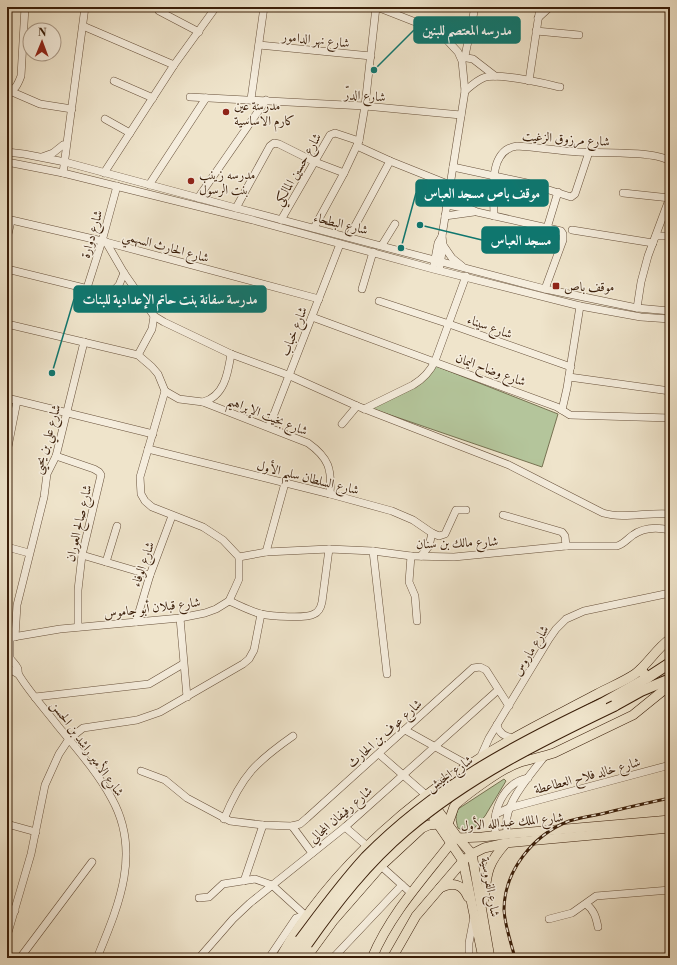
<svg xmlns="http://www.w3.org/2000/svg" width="677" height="965" viewBox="0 0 677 965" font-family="'Libre Bodoni',Amiri,serif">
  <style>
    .green { fill: #b4c59b; stroke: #777252 }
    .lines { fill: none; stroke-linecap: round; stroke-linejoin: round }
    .minor-casing { stroke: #67503a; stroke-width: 8 }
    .major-casing { stroke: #3a1e09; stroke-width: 10 }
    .highway-casing { stroke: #3a1e09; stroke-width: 12 }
    .minor { stroke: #f5eddd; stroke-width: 7 }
    .major { stroke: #efe4cb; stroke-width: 9 }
    .highway { stroke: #efe4cb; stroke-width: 10 }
    .rail-casing { stroke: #3a1e09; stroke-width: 3 }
    .rail { stroke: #f5eddd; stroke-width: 1.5; stroke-dasharray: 4.5; stroke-linecap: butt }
    .highway-bridge-casing { stroke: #3a1e09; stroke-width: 12; stroke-linecap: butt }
    .highway-bridge { stroke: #efe4cb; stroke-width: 10 }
    .poi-dot { fill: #8f2418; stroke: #f5eddd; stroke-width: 1.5 }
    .labels { text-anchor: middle; stroke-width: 3; stroke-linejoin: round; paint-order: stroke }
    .street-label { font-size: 13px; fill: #3a1e09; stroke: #f5eddd }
    .poi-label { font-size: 13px; fill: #3a1e09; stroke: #f5eddd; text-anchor: start }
    .leader { fill: none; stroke: #0f766e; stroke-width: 1.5 }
    .callout-dot { fill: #0f766e; stroke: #f5eddd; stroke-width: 1.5 }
    .callout { fill: #0f766e; stroke: #0f766e; stroke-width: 1.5 }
    .callout-label { font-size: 14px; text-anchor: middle; font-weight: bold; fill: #fff }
  </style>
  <rect width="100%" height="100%" fill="#efe4cb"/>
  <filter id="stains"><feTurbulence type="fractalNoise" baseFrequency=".005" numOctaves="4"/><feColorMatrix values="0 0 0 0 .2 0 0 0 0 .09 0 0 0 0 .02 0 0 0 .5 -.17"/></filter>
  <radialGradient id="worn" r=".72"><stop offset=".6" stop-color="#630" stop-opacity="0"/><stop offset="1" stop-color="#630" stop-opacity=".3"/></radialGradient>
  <g class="green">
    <path d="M436,366L558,414L542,467L367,407L410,390Z"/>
    <path d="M504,779L506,781L485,816L469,834L458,828C456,821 455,816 458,809Z"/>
  </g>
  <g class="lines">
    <g class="minor-casing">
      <g id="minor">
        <path d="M377,7L423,25L445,38L458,52L462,61L465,91L442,236L438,243L434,264"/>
        <path d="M159,11L199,32"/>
        <path d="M538,18L550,7"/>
        <path d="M83,26L174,65"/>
        <path d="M536,31L579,35"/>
        <path d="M259,45L371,56"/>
        <path d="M465,56L475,7"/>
        <path d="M461,57L473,59L495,76"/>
        <path d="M114,81L153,98"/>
        <path d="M529,81L540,7"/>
        <path d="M10,91L40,104L72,109"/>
        <path d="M465,91C471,86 476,81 483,78C499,72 542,83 560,87"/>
        <path d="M7,92C15,91 18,84 21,76L25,7"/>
        <path d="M190,97L365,106L461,115"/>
        <path d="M251,99L264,7"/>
        <path d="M105,119L130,133"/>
        <path d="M357,146L390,161L450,185"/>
        <path d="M7,152L24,154L65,162L236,208L545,289L637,308L670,311"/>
        <path d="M42,157L53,153L63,145"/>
        <path d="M7,162L63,173L253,220L433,269L580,306L641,317L670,319"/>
        <path d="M453,167L527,183L571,197L575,194L589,152"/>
        <path d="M63,173L85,7"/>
        <path d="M104,173L174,65L216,7"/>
        <path d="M149,185L206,98"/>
        <path d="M623,193L670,198"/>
        <path d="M198,198L266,100"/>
        <path d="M446,205L470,209L477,212L561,231L563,234V240L545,289"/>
        <path d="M236,208L270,146L274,143L279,144L315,162L344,173"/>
        <path d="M445,216L474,212"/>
        <path d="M494,216C494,194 487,150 517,146C538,147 558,151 578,152C600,153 654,151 670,161"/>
        <path d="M7,219L102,241L319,299"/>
        <path d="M281,220L330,135L335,133L359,141"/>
        <path d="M314,228L344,173L359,141L365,106L376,7"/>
        <path d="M547,228L558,192"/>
        <path d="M572,230L653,243"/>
        <path d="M656,236H670"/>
        <path d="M349,237L390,161"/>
        <path d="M7,239L11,221"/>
        <path d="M106,242L124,273L154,316L152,329L138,355"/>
        <path d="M382,245L395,224"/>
        <path d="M443,245L452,258L462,266"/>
        <path d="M440,266L443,245L442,236"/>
        <path d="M7,269L145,303"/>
        <path d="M87,288L102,241L117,186"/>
        <path d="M362,289L373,252"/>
        <path d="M110,294L119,285L124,273"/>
        <path d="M379,301L449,324L571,367"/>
        <path d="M637,308L641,282L648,256L670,197"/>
        <path d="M154,316L164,322L231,354L288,375L357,406L509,465L603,513C624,519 648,512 670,514"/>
        <path d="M312,317L557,407L570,415L670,418"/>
        <path d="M7,324L138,355L152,367L158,374L165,391L140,477L141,494L145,501L152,507L203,527L223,540L239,557V579L235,588L229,601L216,609L205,613L180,618L60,629L7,638"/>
        <path d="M569,377L670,391"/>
        <path d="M165,391L179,399L203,402L308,443C329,458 332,469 330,494"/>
        <path d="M7,398L153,434"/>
        <path d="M203,402C225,396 228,372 231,354"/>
        <path d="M364,409L413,385C423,379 430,372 435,361L466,276"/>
        <path d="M562,410L567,388L580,306"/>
        <path d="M342,424L357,406"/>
        <path d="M269,427L340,244"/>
        <path d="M148,449L330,494L392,511L413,520L432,533L439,536L445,534L456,510H466"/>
        <path d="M7,452L17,401"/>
        <path d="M56,456L94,469L99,472L101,475L82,555L78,590V627"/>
        <path d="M503,515L562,532L565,536L566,546"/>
        <path d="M7,547L29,553"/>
        <path d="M373,551L387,674"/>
        <path d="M266,552L285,483"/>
        <path d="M82,555L150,575"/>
        <path d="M411,556L409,582L415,596L417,621"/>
        <path d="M421,556L429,546L432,533"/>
        <path d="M239,557L266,552L329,549L373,551L411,556L454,557L566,546H617C624,544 627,539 633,535C644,527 657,527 670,530"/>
        <path d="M106,562L117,526"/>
        <path d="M229,601C239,605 250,611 261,614C271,616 305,619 314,614C319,612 321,607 322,602L329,549"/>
        <path d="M180,618L187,697"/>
        <path d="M136,622L150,575L172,516"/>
        <path d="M7,636L10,637V658"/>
        <path d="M15,637L17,605L44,497L47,474L56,456L84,342"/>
        <path d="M7,655C10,659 16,664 18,669C18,671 18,673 19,675C30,693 45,709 58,726C77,749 98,773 112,799C142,853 118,907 97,958"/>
        <path d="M7,666L11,670L18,674"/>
        <path d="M35,697L149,684L183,664"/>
        <path d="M497,725C499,734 505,736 512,738"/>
        <path d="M405,730L468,765"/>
        <path d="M379,754L426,795"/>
        <path d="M481,756L489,738L549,639L556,629L566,619L584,611L670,593"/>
        <path d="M141,771L165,780L187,798L230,821L263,825L292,826L300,824L307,818L473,668L480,667L486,670L509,706"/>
        <path d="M496,814L509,808L670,765"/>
        <path d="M224,819C242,775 256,762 293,736"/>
        <path d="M7,824L36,832"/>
        <path d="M292,826L312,853"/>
        <path d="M345,827L367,846"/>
        <path d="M508,834C499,808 529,777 544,757"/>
        <path d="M496,835C491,812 503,783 528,778"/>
        <path d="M381,866L411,893"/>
        <path d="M244,881L263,825"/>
        <path d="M199,898L209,897L223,884L255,879L272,885L306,916"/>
        <path d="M586,904C594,910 596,917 598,927"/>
        <path d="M7,907L15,911"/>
        <path d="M549,919L572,913L596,896L670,890"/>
        <path d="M7,936L31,854L45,785L59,754L69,739L83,728L137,720L160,712L243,664L249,659L254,650L261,614"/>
        <path d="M20,958L92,862"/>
        <path d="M199,958L233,919L250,903L345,827L498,690"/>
        <path d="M269,958L296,918L299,917L305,918"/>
        <path d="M333,958L402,885"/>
        <path d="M469,958V943L474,917"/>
      </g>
    </g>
    <g class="major-casing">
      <g id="major">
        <path d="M431,801L458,838L472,854L490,958"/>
        <path d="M425,805L463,861L483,958"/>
        <path d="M448,824L454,807L456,804C470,792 501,769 518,763C530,759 542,757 554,753L633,715L670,685"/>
        <path d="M440,888C452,882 462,883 468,897"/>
        <path d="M484,899C487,873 487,864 506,843"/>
        <path d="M280,958C330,867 422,789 512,739C540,723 569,709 597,694C610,687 623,682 635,674C648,664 656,649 670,639"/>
        <path d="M306,958L333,921L381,866L422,828L429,825L438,824"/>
        <path d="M372,958C390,915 422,880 451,843L456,838L482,837L508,834L670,820"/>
        <path d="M392,958L416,916L463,861L472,854L484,848L506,843L670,828"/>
      </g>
    </g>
    <g class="highway-casing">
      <g id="highway">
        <path d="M641,670L647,678"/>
        <path d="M601,704L647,678L670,663"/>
        <path d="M614,706L641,691L670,679"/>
        <path d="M286,958L300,940"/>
        <path d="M297,958L307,944"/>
      </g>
    </g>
    <use href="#minor" class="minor"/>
    <use href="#major" class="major"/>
    <use href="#highway" class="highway"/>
    <g class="rail-casing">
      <path id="rail" d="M515,958C511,943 505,926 504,910C504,871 533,835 569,821C579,818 590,816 601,814C624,808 647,803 670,798"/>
    </g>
    <use href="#rail" class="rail"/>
    <g class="highway-bridge-casing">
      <g id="highway-bridge">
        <path d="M300,940C321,912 342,883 366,857C435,787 513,746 601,704"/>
        <path d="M307,944C336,903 367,863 406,830C468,777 541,741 614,706"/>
      </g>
    </g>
    <use href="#highway-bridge" class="highway-bridge"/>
  </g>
  <g class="poi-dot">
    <circle cx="226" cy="112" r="4"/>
    <circle cx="191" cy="181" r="4"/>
    <rect x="552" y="282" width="8" height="8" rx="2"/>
  </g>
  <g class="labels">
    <g class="street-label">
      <text transform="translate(316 39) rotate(6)" y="5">شارع نهر الدامور</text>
      <text transform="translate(365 95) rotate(4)" y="5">شارع الدرّ</text>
      <text transform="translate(566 138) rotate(4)" y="5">شارع مرزوق الزغيت</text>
      <text transform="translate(297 169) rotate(-60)" y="5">شارع حسين المالكي</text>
      <text transform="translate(341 223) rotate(14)" y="5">شارع البطحاء</text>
      <text transform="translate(91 234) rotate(-74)" y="5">شارع دوارة</text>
      <text transform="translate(166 246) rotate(15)" y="5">شارع الحارث السهمي</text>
      <text transform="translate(490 326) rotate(20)" y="5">شارع سيناء</text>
      <text transform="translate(293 331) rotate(-68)" y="5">شارع خباب</text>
      <text transform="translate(491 369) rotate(20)" y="5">شارع وضاح اليمان</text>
      <text transform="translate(268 415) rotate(22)" y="5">شارع بخيت الإبراهيم</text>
      <text transform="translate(46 439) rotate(-74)" y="5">شارع علي بن يحيى</text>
      <text transform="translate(308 477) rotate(14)" y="5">شارع السلطان سليم الأول</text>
      <text transform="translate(78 523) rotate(-77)" y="5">شارع صالح العوران</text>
      <text transform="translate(457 542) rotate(-2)" y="5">شارع مالك بن سنان</text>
      <text transform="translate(142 564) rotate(-71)" y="5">شارع الوفاء</text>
      <text transform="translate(152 607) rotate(-7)" y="5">شارع قبلان أبو جاموس</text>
      <text transform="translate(530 650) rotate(-58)" y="5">شارع ماروس</text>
      <text transform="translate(384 733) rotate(-42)" y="5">شارع عوف بن الحارث</text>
      <text transform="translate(88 748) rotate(54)" y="5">شارع الأمير راشد بن الحسن</text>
      <text transform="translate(449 773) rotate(-34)" y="5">شارع الجيش</text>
      <text transform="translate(587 775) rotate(-15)" y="5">شارع خالد فلاح العطاعطة</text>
      <text transform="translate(340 814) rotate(-41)" y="5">شارع رفيفان المجالي</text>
      <text transform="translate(512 821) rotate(-5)" y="5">شارع الملك عبدالله الأول</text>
      <text transform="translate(491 887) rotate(80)" y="5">شارع الفروسية</text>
    </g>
    <g class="poi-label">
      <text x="234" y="110">مدرسة عين<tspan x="234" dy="15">كارم الاساسية</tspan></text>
      <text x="199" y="179">مدرسه زينب<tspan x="199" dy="15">بنت الرسول</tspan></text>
      <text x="564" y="291">موقف باص</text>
    </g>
  </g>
  <path class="leader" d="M374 70L414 30M401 248L416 193M420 225L482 240M52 373L74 299"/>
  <g class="callout-dot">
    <circle cx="374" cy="70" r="4"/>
    <circle cx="401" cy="248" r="4"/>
    <circle cx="420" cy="225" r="4"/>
    <circle cx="52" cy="373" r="4"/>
  </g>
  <g class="callout">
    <rect x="414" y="17" width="106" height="26" rx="4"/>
    <rect x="416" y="180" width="132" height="26" rx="4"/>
    <rect x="482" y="227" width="77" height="26" rx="4"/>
    <rect x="74" y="286" width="192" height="26" rx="4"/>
  </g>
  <g class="callout-label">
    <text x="467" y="35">مدرسه المعتصم للبنين</text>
    <text x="482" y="198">موقف باص مسجد العباس</text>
    <text x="521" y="245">مسجد العباس</text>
    <text x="170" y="304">مدرسة سفانة بنت حاتم الإعدادية للبنات</text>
  </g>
  <rect width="677" height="965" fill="none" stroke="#efe4cb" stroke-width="24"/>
  <rect x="8" y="8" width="661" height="949" fill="none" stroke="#3a1e09" stroke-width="2"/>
  <rect x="12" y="12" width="653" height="941" fill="none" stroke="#3a1e09"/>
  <g transform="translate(42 42) rotate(1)"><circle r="19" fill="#f5eddd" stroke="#aa9a88"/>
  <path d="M0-3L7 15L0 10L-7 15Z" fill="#8f2418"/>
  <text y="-6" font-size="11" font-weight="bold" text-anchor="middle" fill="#3a1e09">N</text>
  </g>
  <rect width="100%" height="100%" filter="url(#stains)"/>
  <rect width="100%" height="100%" fill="url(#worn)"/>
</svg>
